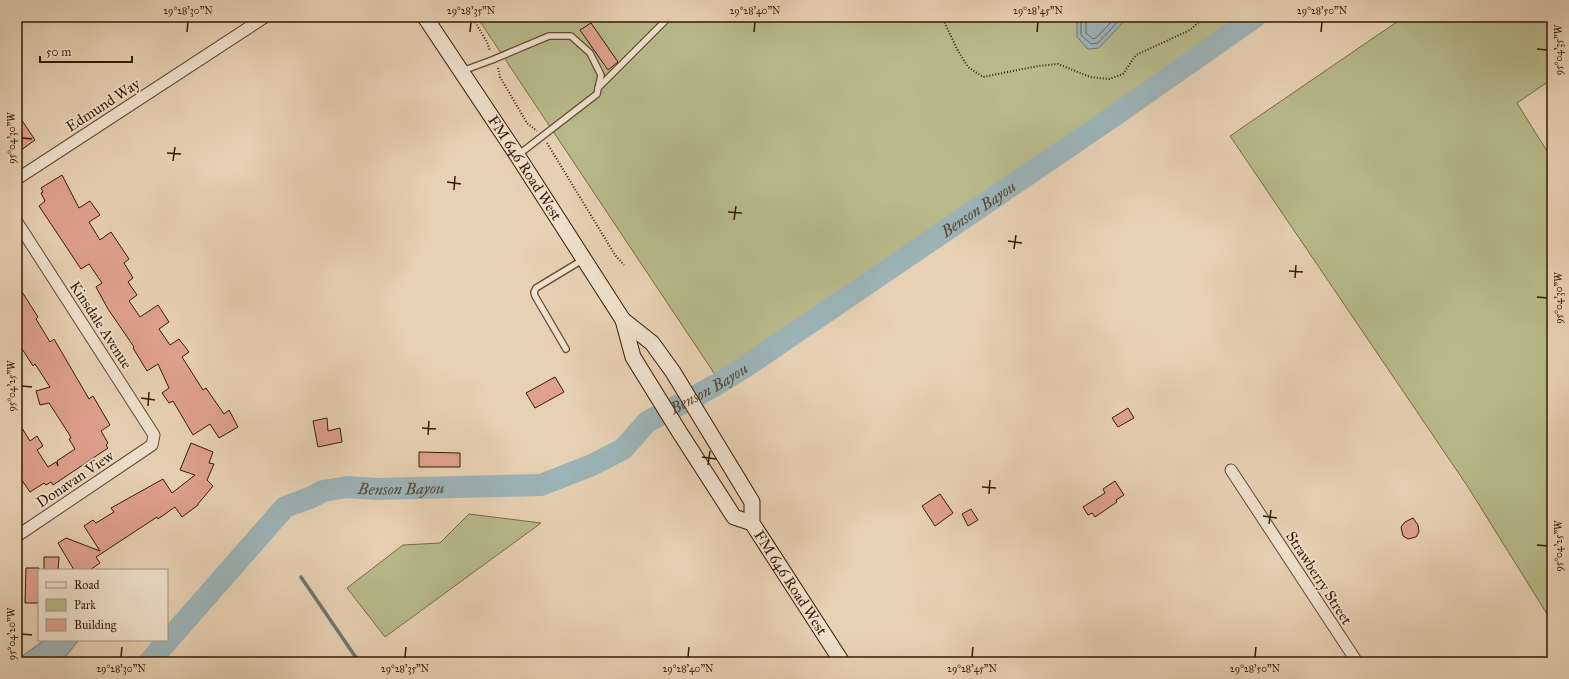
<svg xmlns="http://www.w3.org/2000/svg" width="1569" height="679" viewBox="0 0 1569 679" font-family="'IM FELL Great Primer',serif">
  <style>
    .green { fill: #b8ba8b; stroke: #776a46 }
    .water { fill: #9cb4b8; stroke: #73766e }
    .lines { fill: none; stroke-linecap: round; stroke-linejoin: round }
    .shore { stroke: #69675c; stroke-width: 1 }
    .stream { stroke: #73766e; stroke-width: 3.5 }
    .river { stroke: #9cb4b8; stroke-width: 22 }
    .building { fill: #dfa18e; stroke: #361a00 }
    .service-casing { stroke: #62482d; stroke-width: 8 }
    .minor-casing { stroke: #62482d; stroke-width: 13 }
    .secondary-casing { stroke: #361a00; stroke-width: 17 }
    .path { stroke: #361a00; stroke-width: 2; stroke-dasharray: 1 2; stroke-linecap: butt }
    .service { stroke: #efe1ce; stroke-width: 5.5 }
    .minor { stroke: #efe1ce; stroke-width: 11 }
    .secondary { stroke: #efe1ce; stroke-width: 15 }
    .ticks { fill: none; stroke: #361a00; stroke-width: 1.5 }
    .labels { text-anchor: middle; stroke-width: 3.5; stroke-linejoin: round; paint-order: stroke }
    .street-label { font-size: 15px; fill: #361a00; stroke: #efe1ce }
    .water-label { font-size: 16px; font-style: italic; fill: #554837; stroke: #efe1ce }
    .neatline { fill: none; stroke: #361a00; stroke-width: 1.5 }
    .ticks-label { font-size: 10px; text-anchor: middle; fill: #361a00 }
  </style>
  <rect width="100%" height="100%" fill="#e7d1b4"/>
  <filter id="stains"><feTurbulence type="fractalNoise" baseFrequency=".005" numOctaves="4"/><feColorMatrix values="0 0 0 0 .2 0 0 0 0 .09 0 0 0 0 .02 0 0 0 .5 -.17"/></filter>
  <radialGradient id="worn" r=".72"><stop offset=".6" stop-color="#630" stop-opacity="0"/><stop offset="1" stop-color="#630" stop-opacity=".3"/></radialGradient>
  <g class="green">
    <path d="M477,17H1254L720,382Z"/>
    <path d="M1404,17H1552V79L1517,103L1552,159V622L1468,487L1230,136Z"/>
    <path d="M469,514L541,523L385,637L347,588L403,545L440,543Z"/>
  </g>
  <g class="water">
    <path d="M1077,17H1128L1099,48L1088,49L1077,37Z"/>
    <path d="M45,640H79L61,662H17V658L22,656Z"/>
  </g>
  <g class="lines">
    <g class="shore">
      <path d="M1081,17V35L1091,44L1098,43L1122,17"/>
      <path d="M1086,17V33L1093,39L1096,38L1116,17"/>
    </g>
    <g class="stream">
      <path d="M251,544L256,547"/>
      <path d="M301,577L359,662"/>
    </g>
    <path class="river" id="s1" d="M149,662L285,507L312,497L323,491L348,487L376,489L541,485L592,465L623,449L647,422L716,385L742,369L1111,118L1255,17"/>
  </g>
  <g class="building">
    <path d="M591,23L618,62L608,70L580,30Z"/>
    <path d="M17,113L35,140L17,153Z"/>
    <path d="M62,175L79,208L90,201L100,215L89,222L100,240L111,232L129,259L124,263L133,278L128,282L137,295L129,301L140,317L158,305L169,322L159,329L170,345L179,339L189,352L182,357L203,390L206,388L224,414L229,410L238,427L219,438L210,424L193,435L173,401L169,403L162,393L169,388L158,364L147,371L133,348L134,347L108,309L96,287L102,283L89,264L81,269L39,206L45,201L41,193L43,192L41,188Z"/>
    <path d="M17,284L38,317L36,319L50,342L54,339L89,399L93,396L110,425L101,431L108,443L106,445L108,448L53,485L51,482L46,485L44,483L30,492L17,473V420L30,441L37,436L43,446L37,450L48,467L56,462L58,466L57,461L75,449L69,439L71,438L69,434L49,403L40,405L36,391L50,387L35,364L33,366L17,341Z"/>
    <path d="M555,377L564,392L535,408L526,393Z"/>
    <path d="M1128,408L1134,418L1118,427L1112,418Z"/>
    <path d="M327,418L328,431L340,428L342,442L318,447L313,421Z"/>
    <path d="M191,443L213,452L209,463L214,464L207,480L213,486L198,504V505L182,517L175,507L158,519L157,517L96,557L100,563L90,570H74L58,543L66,538L100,551L84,526L93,520L96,523L114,512L111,508L163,479L172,493L195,475L180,470Z"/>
    <path d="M419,452L460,453V467H419Z"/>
    <path d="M1115,481L1124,495L1116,500L1117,502L1095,517L1092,513L1088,515L1083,507L1105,493L1103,489Z"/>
    <path d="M940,494L953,513L935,526L922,506Z"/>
    <path d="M971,509L978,520L968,526L962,514Z"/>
    <path d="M1413,518L1418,525L1419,532L1416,537L1408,539L1403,536L1401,527L1405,522Z"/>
    <path d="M44,557H59L58,570H44Z"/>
    <path d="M26,568H39V603H25Z"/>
  </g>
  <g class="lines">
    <g class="service-casing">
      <g id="service">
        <path d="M429,22L438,17"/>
        <path d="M462,71L492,60L549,36H571L590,53L601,75L597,94L518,155"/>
        <path d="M598,88L669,17"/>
        <path d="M566,349L535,296L534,292L536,288L584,259"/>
      </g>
    </g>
    <g class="minor-casing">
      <g id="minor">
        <path d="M17,179L265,17"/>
        <path d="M17,222L154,435L152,445L20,534L17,530"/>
        <path d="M1231,470L1357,662"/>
      </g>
    </g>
    <g class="secondary-casing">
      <g id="secondary">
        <path id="s2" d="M425,17L517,155L623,320L633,357L680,433L734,517L752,523"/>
        <path id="s3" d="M623,320L652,343L673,372L752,502V523L842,662"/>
      </g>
    </g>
    <g class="path">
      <path d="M472,17L487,42L490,51"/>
      <path d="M942,17L957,49L968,67L983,77L1038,66L1058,64L1090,77L1109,79L1123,74L1136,55L1190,30L1204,17"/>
      <path d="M886,19L891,17"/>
      <path d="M498,68L500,77L527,123L537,131"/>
      <path d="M547,143L615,255L624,265"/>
    </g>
    <use href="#service" class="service"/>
    <use href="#minor" class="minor"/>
    <use href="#secondary" class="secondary"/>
  </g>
  <path class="ticks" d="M187,32L188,22M470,32L471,22M754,32L755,22M1037,32L1038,22M1321,32L1322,22M1537,49L1547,50M22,138L32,139M167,153L181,154M173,161L175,147M447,182L461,184M454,190L455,176M728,212L742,213M734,220L736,206M1008,241L1022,243M1014,249L1016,235M1289,271L1303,272M1295,278L1296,265M1537,297L1547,298M22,386L32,387M141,398L155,400M148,406L149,392M422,428L436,429M428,435L429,421M702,457L716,459M708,465L710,451M982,487L996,488M989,494L990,480M1263,516L1277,518M1269,524L1271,510M1537,545L1547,546M22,634L32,635M121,657L122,647M405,657L406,647M688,657L689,647M972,657L973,647M1255,657L1256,647"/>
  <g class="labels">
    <g class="street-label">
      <text transform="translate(103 105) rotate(-33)" y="5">Edmund Way</text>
      <text dy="5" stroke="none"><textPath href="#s2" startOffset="181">FM 646 Road West</textPath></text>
      <text transform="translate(101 325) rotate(57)" y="5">Kinsdale Avenue</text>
      <text transform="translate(75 479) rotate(-34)" y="5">Donavan View</text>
      <text transform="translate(1319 578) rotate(57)" y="5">Strawberry Street</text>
      <text dy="5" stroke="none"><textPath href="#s3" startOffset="317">FM 646 Road West</textPath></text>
    </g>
    <g class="water-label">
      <text dy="6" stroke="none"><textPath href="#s1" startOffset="986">Benson Bayou</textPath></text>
      <text dy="6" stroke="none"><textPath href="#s1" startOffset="662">Benson Bayou</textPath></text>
      <text dy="6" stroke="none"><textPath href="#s1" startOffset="326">Benson Bayou</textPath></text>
    </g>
  </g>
  <rect width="1569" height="679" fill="none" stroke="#e7d1b4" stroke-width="44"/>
  <rect x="38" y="569" width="130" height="72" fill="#efe1ce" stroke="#a5917c"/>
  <rect x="46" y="582" width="20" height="6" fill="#efe1ce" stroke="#a5917c"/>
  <text x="74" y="589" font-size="12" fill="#361a00">Road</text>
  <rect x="46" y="599" width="20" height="12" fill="#b8ba8b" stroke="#a5917c"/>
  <text x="74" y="609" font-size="12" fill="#361a00">Park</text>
  <rect x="46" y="619" width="20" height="12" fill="#dfa18e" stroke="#a5917c"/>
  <text x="74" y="629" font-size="12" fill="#361a00">Building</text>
  <path d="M40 56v6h92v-6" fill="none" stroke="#361a00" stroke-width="2"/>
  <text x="46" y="56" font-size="12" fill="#361a00" stroke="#efe1ce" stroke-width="3" paint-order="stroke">50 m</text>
  <rect x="22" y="22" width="1525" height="635" class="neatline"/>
  <g class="ticks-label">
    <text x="188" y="14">29°28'30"N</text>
    <text x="471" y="14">29°28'35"N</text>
    <text x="755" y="14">29°28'40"N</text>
    <text x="1038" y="14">29°28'45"N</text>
    <text x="1322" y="14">29°28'50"N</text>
    <text transform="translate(1558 50) rotate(-90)" y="4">95°04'35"W</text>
    <text transform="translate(11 138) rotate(-90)" y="4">95°04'30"W</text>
    <text transform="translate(1558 298) rotate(-90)" y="4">95°04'30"W</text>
    <text transform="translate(11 386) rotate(-90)" y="4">95°04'25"W</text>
    <text transform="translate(1558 546) rotate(-90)" y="4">95°04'25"W</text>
    <text transform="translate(11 634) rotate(-90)" y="4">95°04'20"W</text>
    <text x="121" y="672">29°28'30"N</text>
    <text x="405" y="672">29°28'35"N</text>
    <text x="688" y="672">29°28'40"N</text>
    <text x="972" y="672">29°28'45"N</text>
    <text x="1255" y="672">29°28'50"N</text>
  </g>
  <rect width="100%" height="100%" filter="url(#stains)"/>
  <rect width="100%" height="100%" fill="url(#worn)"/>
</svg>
